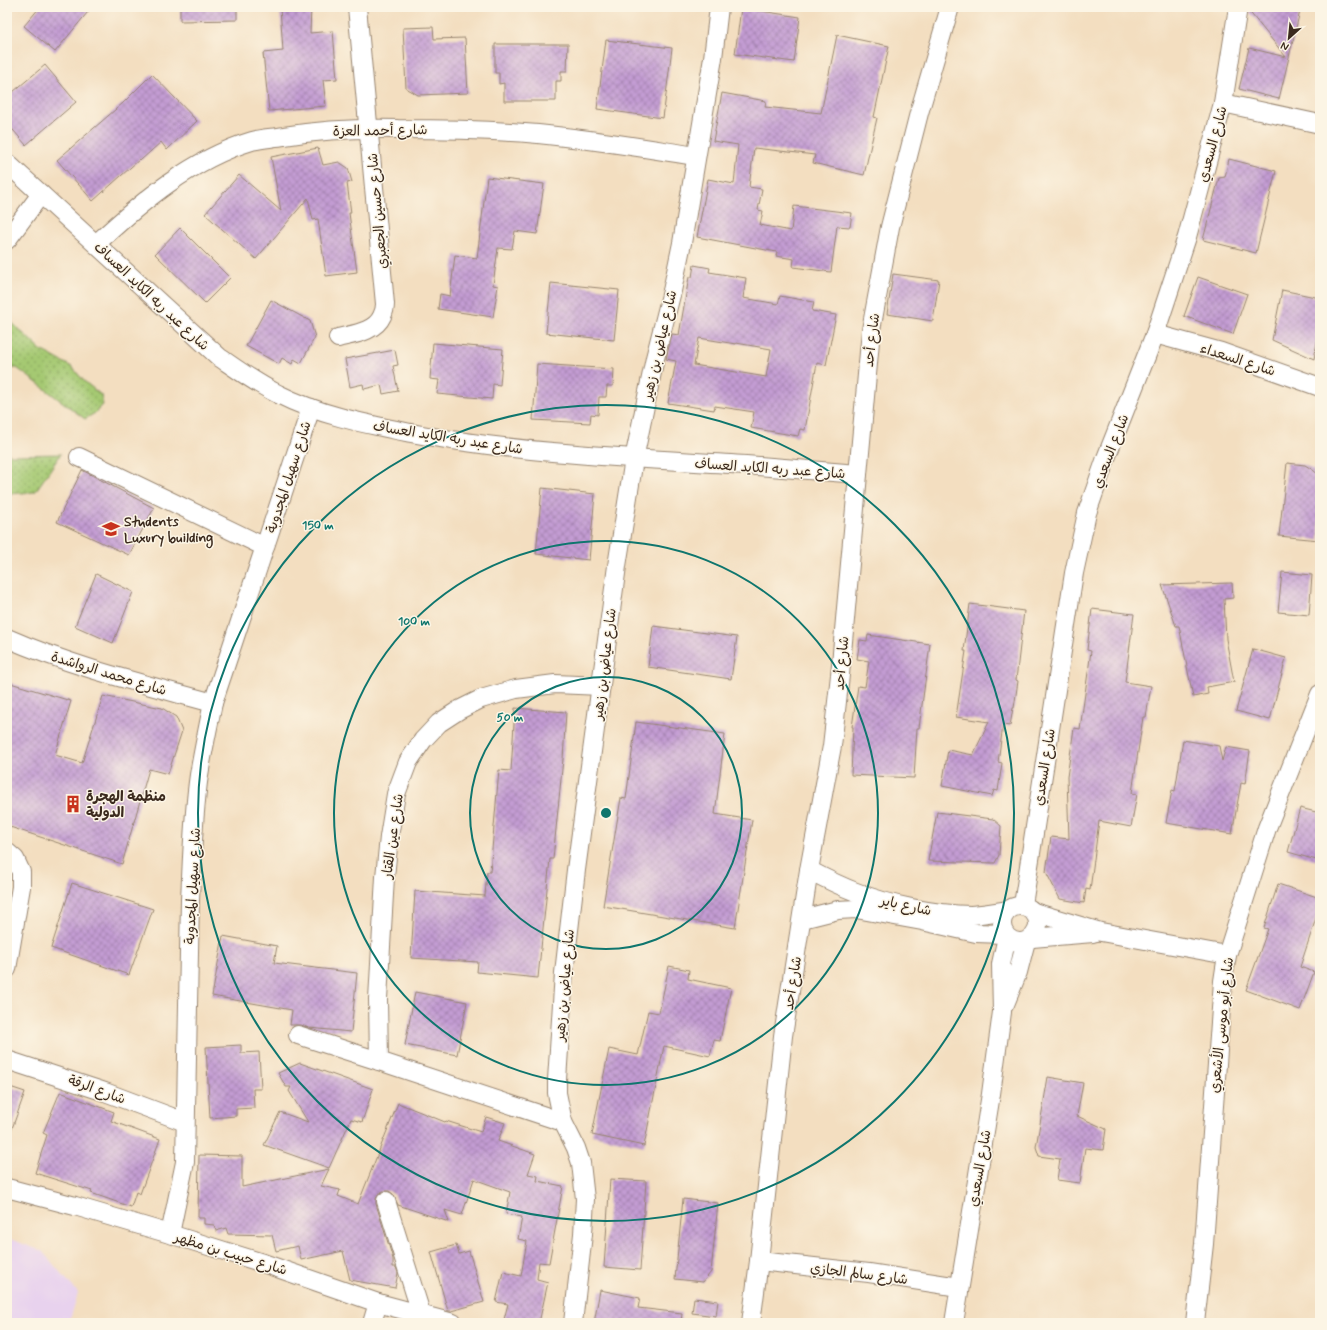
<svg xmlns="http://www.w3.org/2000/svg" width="1327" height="1330" viewBox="0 0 1327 1330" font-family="Mynerve,'Playpen Sans Arabic',sans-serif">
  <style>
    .built { fill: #e8d2ee }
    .park { fill: url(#park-dots); stroke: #707a48 }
    .building { fill: url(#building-cross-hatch); fill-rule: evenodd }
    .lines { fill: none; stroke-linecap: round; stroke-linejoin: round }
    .street-casing { stroke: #97846f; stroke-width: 20 }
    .street { stroke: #fff; stroke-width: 18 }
    .ring { fill: none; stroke: #0f766e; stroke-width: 2 }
    .labels { text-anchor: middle; stroke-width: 3; stroke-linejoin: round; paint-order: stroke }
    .street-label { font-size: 14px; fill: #3b2a1e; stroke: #fcf5e5 }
    .poi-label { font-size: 14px; font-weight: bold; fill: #3b2a1e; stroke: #fcf5e5; text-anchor: start }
    .centre { fill: #0f766e; stroke: #fcf5e5; stroke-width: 2 }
    .ring-label { font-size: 12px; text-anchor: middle; font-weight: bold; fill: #0f766e; stroke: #fcf5e5; stroke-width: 3; stroke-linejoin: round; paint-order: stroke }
  </style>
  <defs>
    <pattern id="park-dots" width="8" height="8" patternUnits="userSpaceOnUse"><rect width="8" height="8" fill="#a5c972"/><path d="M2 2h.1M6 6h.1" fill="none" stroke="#88a35d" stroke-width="1.8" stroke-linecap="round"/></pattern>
    <pattern id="building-cross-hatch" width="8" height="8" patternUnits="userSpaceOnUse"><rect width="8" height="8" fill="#c39cd3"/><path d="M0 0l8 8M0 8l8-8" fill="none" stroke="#a07fab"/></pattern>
  </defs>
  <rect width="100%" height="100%" fill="#fcf5e5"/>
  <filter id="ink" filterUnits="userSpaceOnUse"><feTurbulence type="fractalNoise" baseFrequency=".025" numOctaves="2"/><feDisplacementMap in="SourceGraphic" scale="8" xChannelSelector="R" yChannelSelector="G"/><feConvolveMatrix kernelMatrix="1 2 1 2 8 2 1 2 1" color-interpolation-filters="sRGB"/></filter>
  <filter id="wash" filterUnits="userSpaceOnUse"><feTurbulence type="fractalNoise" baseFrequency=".012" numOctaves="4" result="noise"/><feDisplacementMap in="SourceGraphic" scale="16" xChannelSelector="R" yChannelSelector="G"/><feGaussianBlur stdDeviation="0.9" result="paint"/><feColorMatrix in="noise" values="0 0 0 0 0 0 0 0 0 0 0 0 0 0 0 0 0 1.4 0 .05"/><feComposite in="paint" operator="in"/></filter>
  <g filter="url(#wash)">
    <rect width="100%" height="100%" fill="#f3dec0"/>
    <path class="built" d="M7,1238L42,1251L78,1293L69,1323H7Z"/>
    <g class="park">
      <path d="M7,318L41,350L72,367L84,381L101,395L103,405L95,413L85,419L17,368L7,369Z"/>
      <path d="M7,453L11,455L61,454L35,492L7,494Z"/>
    </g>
    <g id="blocks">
      <g class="building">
        <path d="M40,7H92L55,52L24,26Z"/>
        <path d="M180,7H237V20L180,21Z"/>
        <path d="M280,7H311L310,33L333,31L337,79L323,80L326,106L269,111L263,53L283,51Z"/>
        <path d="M1248,7H1301L1279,99L1239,89L1249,48L1286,57L1248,10Z"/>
        <path d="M741,8L800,17L794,62L735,54Z"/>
        <path d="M433,27L434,39L465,38L468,93L418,95L406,88L403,28Z"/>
        <path d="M837,35L889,46L874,117L877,118L864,175L813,163L815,155L754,148L749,187L762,189L758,210L763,211L760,225L791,231L794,206L852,213L850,227L837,226L831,272L793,267L794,259L776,256L777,252L697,237L708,179L734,184L738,145L713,141L722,93L766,101L765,107L821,113Z"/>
        <path d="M606,40L672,48L663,118L597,109Z"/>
        <path d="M495,44H568L567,71H561V81H556V101H504V83L499,84V73H495Z"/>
        <path d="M45,65L76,102L26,145L7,123V97Z"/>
        <path d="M152,74L197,121L167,150L161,142L141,160L140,159L93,201L57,160L123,103Z"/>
        <path d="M318,148L323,165L339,162L348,168L352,182L347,183L351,213H349L357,272L326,276L318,219L313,220L308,198L256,259L205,214L239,175L281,211L271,157Z"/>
        <path d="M1229,159L1276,171L1256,253L1203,240L1219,178L1225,177Z"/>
        <path d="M487,177L544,184L537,234L515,231L512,249L498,248L493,285L498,286L493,317L438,309L440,294L450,296L455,255L477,258Z"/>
        <path d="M180,228L230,278L205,303L155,254Z"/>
        <path d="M694,265L710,268L709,272L746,278L743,298L778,304L780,296L814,302L812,311L836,315L826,365L817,363L805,430L800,429L798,436L751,428L754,412L715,406L714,410L668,403L676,361L666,359L672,334L679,335L689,277H692ZM699,338L736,344V343L771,349L766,377L694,365Z"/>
        <path d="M893,274L939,280L933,321L887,314Z"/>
        <path d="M1198,277L1247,294L1233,334L1184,316Z"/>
        <path d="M551,283L619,290L614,340L546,333Z"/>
        <path d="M1282,290L1320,298V325L1314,359L1272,340Z"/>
        <path d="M271,300L310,321L315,337L301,363L294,359L292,364L282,358L279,364L246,346Z"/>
        <path d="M433,343L503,349L500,385L493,384L492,399L437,394L439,380L430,379Z"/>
        <path d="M395,350L398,365L393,366L398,391L383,394L381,385L364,389L363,384L350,387L345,359Z"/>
        <path d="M537,364L614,369L613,386H607L606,397H599L598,415L591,414L590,423L533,420Z"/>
        <path d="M1287,463L1305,465L1313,470L1320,476L1319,540L1279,536Z"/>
        <path d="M82,470L154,508L129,555L57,522Z"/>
        <path d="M542,488L595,494L589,560L536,554Z"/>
        <path d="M1282,572L1312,575L1309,615L1278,612Z"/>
        <path d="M96,574L133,592L113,643L75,626Z"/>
        <path d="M1232,583L1233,598L1224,599L1226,639L1234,682L1207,687L1208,694L1193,697L1179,626H1176L1162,585Z"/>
        <path d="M970,604L1024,611L1016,680L1018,681L1014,708H1013L1010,726L1003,725L998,762L1002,763L998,791L994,790L992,796L942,786L948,750L973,755L989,722L956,717L966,651H964Z"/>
        <path d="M1092,609L1134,614L1125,682L1151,686L1146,717H1143L1132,793L1137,794L1131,827L1099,821L1090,890L1086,889L1084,903L1060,899L1046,872L1051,837L1069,839L1067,777L1074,728L1080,729L1091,651L1087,650Z"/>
        <path d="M653,626L737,637L731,679L648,667Z"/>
        <path d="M868,635L930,644L919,728H917L914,778L851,775L853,727H852L858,686L865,687L869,661L857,659L860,640L867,641Z"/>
        <path d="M1253,649L1286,658L1270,720L1236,711Z"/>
        <path d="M7,682L71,701L55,755L82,763L103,696L162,708L176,717L182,731L168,774L149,769L122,864L7,826Z"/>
        <path d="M515,708L566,712L563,759L553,859H550L538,978L477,972L478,962L411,958L415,891L485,896L487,872H490L499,770L511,771Z"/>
        <path d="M636,722L725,734L715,814L752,820L735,928L603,906L621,798L626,799Z"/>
        <path d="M1183,740L1219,746L1222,761L1226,747L1250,751L1245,784L1241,783L1232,834L1166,823L1172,790L1175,791Z"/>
        <path d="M1300,808L1320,813V861L1288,852Z"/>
        <path d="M937,812L993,819L1001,826L999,855L995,863L928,861Z"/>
        <path d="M72,883L153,909L129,975L51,948Z"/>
        <path d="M1278,884L1320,898V906L1300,967L1314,972L1300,1010L1246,990L1268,929L1264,928Z"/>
        <path d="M223,936L277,946L274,963L357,973L351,1032L309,1028L301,1025H290L292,1010L212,996Z"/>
        <path d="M669,966L689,970L688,979L731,988L720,1041L714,1040L710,1056L664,1046L644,1146L592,1135L609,1049L638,1055L648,1011L659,1013Z"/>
        <path d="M415,992L467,1002L457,1055L405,1045Z"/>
        <path d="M241,1045V1053L259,1052L261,1089H253L254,1108L236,1109V1116L210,1118L206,1047Z"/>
        <path d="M300,1063L373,1089L362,1122L351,1119L329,1168L264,1145L280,1112L308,1122L289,1091L291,1087H286L278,1073Z"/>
        <path d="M1048,1077L1083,1083L1077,1116L1106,1129L1103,1150L1085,1148L1080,1183L1057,1180L1060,1159L1039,1156L1036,1147Z"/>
        <path d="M7,1086L25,1092L9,1137L7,1136Z"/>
        <path d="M60,1092L114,1112L111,1121L160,1139L140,1194L136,1192L131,1207L91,1193L92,1191L35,1173L47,1135L43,1133Z"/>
        <path d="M398,1103L445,1122L446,1121L481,1132L486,1117L505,1123L498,1141L535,1154L528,1174L538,1176L537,1181L563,1186L549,1263L539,1262L537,1279L548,1282L539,1323H503L508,1304L496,1302L503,1272L521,1276L527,1241L518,1239L522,1217L506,1214L510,1192L474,1179L462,1215L445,1210L449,1222L398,1205L393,1194L389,1191H383L378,1194L376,1199V1204L393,1259V1267H396L398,1273L395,1288L350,1280L343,1251L301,1260L298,1246L276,1251L272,1235L228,1234L226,1228L216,1231L214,1225L204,1224V1218H198L199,1155L242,1156V1187L329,1169L321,1186L340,1190L338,1196L358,1204Z"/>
        <path d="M610,1179L646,1181L640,1270L604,1267Z"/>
        <path d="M683,1199L718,1203L711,1272L703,1282L675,1279Z"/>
        <path d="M456,1245L459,1254L469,1251L484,1302L451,1311H448L431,1252Z"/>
        <path d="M600,1290L640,1298L638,1308L682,1313L681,1323H594Z"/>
        <path d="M694,1298L718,1301L716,1316L692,1313Z"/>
      </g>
    </g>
  </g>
  <g filter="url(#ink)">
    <use href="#blocks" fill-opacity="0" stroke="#97846f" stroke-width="1"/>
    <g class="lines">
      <g class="street-casing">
        <g id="street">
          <path d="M1223,103L1320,124"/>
          <path d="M7,163L219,357C238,370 257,384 278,394C319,415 366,424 411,433C521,454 634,458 746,465C784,468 821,471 858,474"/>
          <path d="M7,240L41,194"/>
          <path d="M96,244C141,202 192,159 252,141C262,138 273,138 284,136C322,130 359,128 398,129C445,129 492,130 538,134C591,139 644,148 696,156"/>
          <path d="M1155,334L1221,352L1320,387"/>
          <path d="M338,338C353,334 375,332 382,316C384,312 385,308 385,304L357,7"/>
          <path d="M79,457L265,547"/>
          <path d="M7,638C73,667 144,684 213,703"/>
          <path d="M7,852L15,859L21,872V887L7,969"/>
          <path d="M809,870C824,878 840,886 856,892C889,905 936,915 971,915C983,914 995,912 1008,910"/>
          <path d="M1023,905L1074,573L1087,513L1106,458L1155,334L1187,237L1223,103L1238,7"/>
          <circle cx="1020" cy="924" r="18"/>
          <path d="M1034,912L1101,932L1227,955"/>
          <path d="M802,919L838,910L856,909L922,921L976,933L1004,934"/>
          <path d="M1032,938L1093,933"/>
          <path d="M1005,1004L1018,972L1026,941"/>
          <path d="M298,1035L379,1061L563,1122"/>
          <path d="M7,1060L105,1092L185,1122"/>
          <path d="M379,1061L378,999L385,877L389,837L396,794L408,762L423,740L439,723L459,710L481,699L516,689L555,684L601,686"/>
          <path d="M7,1188L75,1206L170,1234L263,1263L378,1303L453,1323"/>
          <path d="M386,1201L421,1313"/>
          <path d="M170,1234L185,1162L190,900C192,859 193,816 199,775C203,751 208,727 213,703L311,408"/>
          <path d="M759,1261L869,1273L959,1287"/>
          <path d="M372,1323L378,1303"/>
          <path d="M573,1323L583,1234L585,1199L581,1163L576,1148L563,1122L557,1093V1080L564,973L576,870L617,566L634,459L655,358L672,291L682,243L713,58L719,7"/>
          <path d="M751,1323L759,1261L783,1036L809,870L832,746L840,675L871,330L890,227L919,113L950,7"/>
          <path d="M954,1323L991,1094L1002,1012L1001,964L1007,937"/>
          <path d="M1195,1323L1204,1244L1223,981L1227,955L1267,828L1320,694"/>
        </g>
      </g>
      <use href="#street" class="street"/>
    </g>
  </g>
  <g class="ring">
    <circle cx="606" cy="813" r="136"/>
    <circle cx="606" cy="813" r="272"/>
    <circle cx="606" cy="813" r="408"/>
  </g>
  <defs>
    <g id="university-bare" transform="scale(1.38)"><path d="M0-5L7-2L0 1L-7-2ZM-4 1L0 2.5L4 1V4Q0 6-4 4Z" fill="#c8321e" stroke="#fcf5e5" stroke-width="2.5" paint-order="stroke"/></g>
    <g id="building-bare" transform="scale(1.38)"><path d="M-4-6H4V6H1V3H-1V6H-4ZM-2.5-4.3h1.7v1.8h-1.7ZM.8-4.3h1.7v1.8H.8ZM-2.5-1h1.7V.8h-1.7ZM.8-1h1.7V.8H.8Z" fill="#c8321e" stroke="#fcf5e5" stroke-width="2.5" paint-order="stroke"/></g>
  </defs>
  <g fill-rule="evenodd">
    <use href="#university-bare" x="111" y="529"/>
    <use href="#building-bare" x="73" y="804"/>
  </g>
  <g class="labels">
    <g class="street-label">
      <text transform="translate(380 130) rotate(-1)" y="5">شارع أحمد العزة</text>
      <text transform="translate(1212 144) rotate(-75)" y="5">شارع السعدي</text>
      <text transform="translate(377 211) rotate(-95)" y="5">شارع حسين الجعبري</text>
      <text transform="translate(152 296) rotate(43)" y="5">شارع عبد ربه الكايد العساف</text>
      <text transform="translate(871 340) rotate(-83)" y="5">شارع أحد</text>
      <text transform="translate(659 345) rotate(-77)" y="5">شارع عياض بن زهير</text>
      <text transform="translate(1238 359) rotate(18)" y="5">شارع السعداء</text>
      <text transform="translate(448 437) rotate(9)" y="5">شارع عبد ربه الكايد العساف</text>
      <text transform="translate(1110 451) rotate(-69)" y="5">شارع السعدي</text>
      <text transform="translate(770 468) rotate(4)" y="5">شارع عبد ربه الكايد العساف</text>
      <text transform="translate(288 477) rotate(-72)" y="5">شارع سهيل المجدوبة</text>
      <text transform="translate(841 663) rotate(-85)" y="5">شارع أحد</text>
      <text transform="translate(604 664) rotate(-83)" y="5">شارع عياض بن زهير</text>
      <text transform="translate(109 673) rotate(17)" y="5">شارع محمد الرواشدة</text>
      <text transform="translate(1044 767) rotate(-81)" y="5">شارع السعدي</text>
      <text transform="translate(392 836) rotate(-82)" y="5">شارع عين القتار</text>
      <text transform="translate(192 886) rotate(-87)" y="5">شارع سهيل المجدوبة</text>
      <text transform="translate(906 905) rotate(12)" y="5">شارع باير</text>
      <text transform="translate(792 983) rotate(-81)" y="5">شارع أحد</text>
      <text transform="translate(564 985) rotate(-85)" y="5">شارع عياض بن زهير</text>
      <text transform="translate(1221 1025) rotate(-84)" y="5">شارع أبو موسى الأشعري</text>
      <text transform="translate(97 1089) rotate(20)" y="5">شارع الرقة</text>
      <text transform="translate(979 1168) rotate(-80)" y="5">شارع السعدي</text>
      <text transform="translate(231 1253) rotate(17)" y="5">شارع حبيب بن مظهر</text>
      <text transform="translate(859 1273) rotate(7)" y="5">شارع سالم الجازي</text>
    </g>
    <g class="poi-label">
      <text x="124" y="526">Students<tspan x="124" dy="16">Luxury building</tspan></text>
      <text x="86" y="801">منظمة الهجرة<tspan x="86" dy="16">الدولية</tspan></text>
    </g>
  </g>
  <circle cx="606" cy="813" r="6" class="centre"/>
  <g class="ring-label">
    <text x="318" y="529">150 m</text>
    <text x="414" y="625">100 m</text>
    <text x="510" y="721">50 m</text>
  </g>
  <rect width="1327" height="1330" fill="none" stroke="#fcf5e5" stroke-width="24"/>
  <g transform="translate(1289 38) rotate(207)" stroke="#fcf5e5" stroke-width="3" paint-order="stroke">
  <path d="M0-3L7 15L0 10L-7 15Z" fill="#3b2a1e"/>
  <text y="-6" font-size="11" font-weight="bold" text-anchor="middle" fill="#3b2a1e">N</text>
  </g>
</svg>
